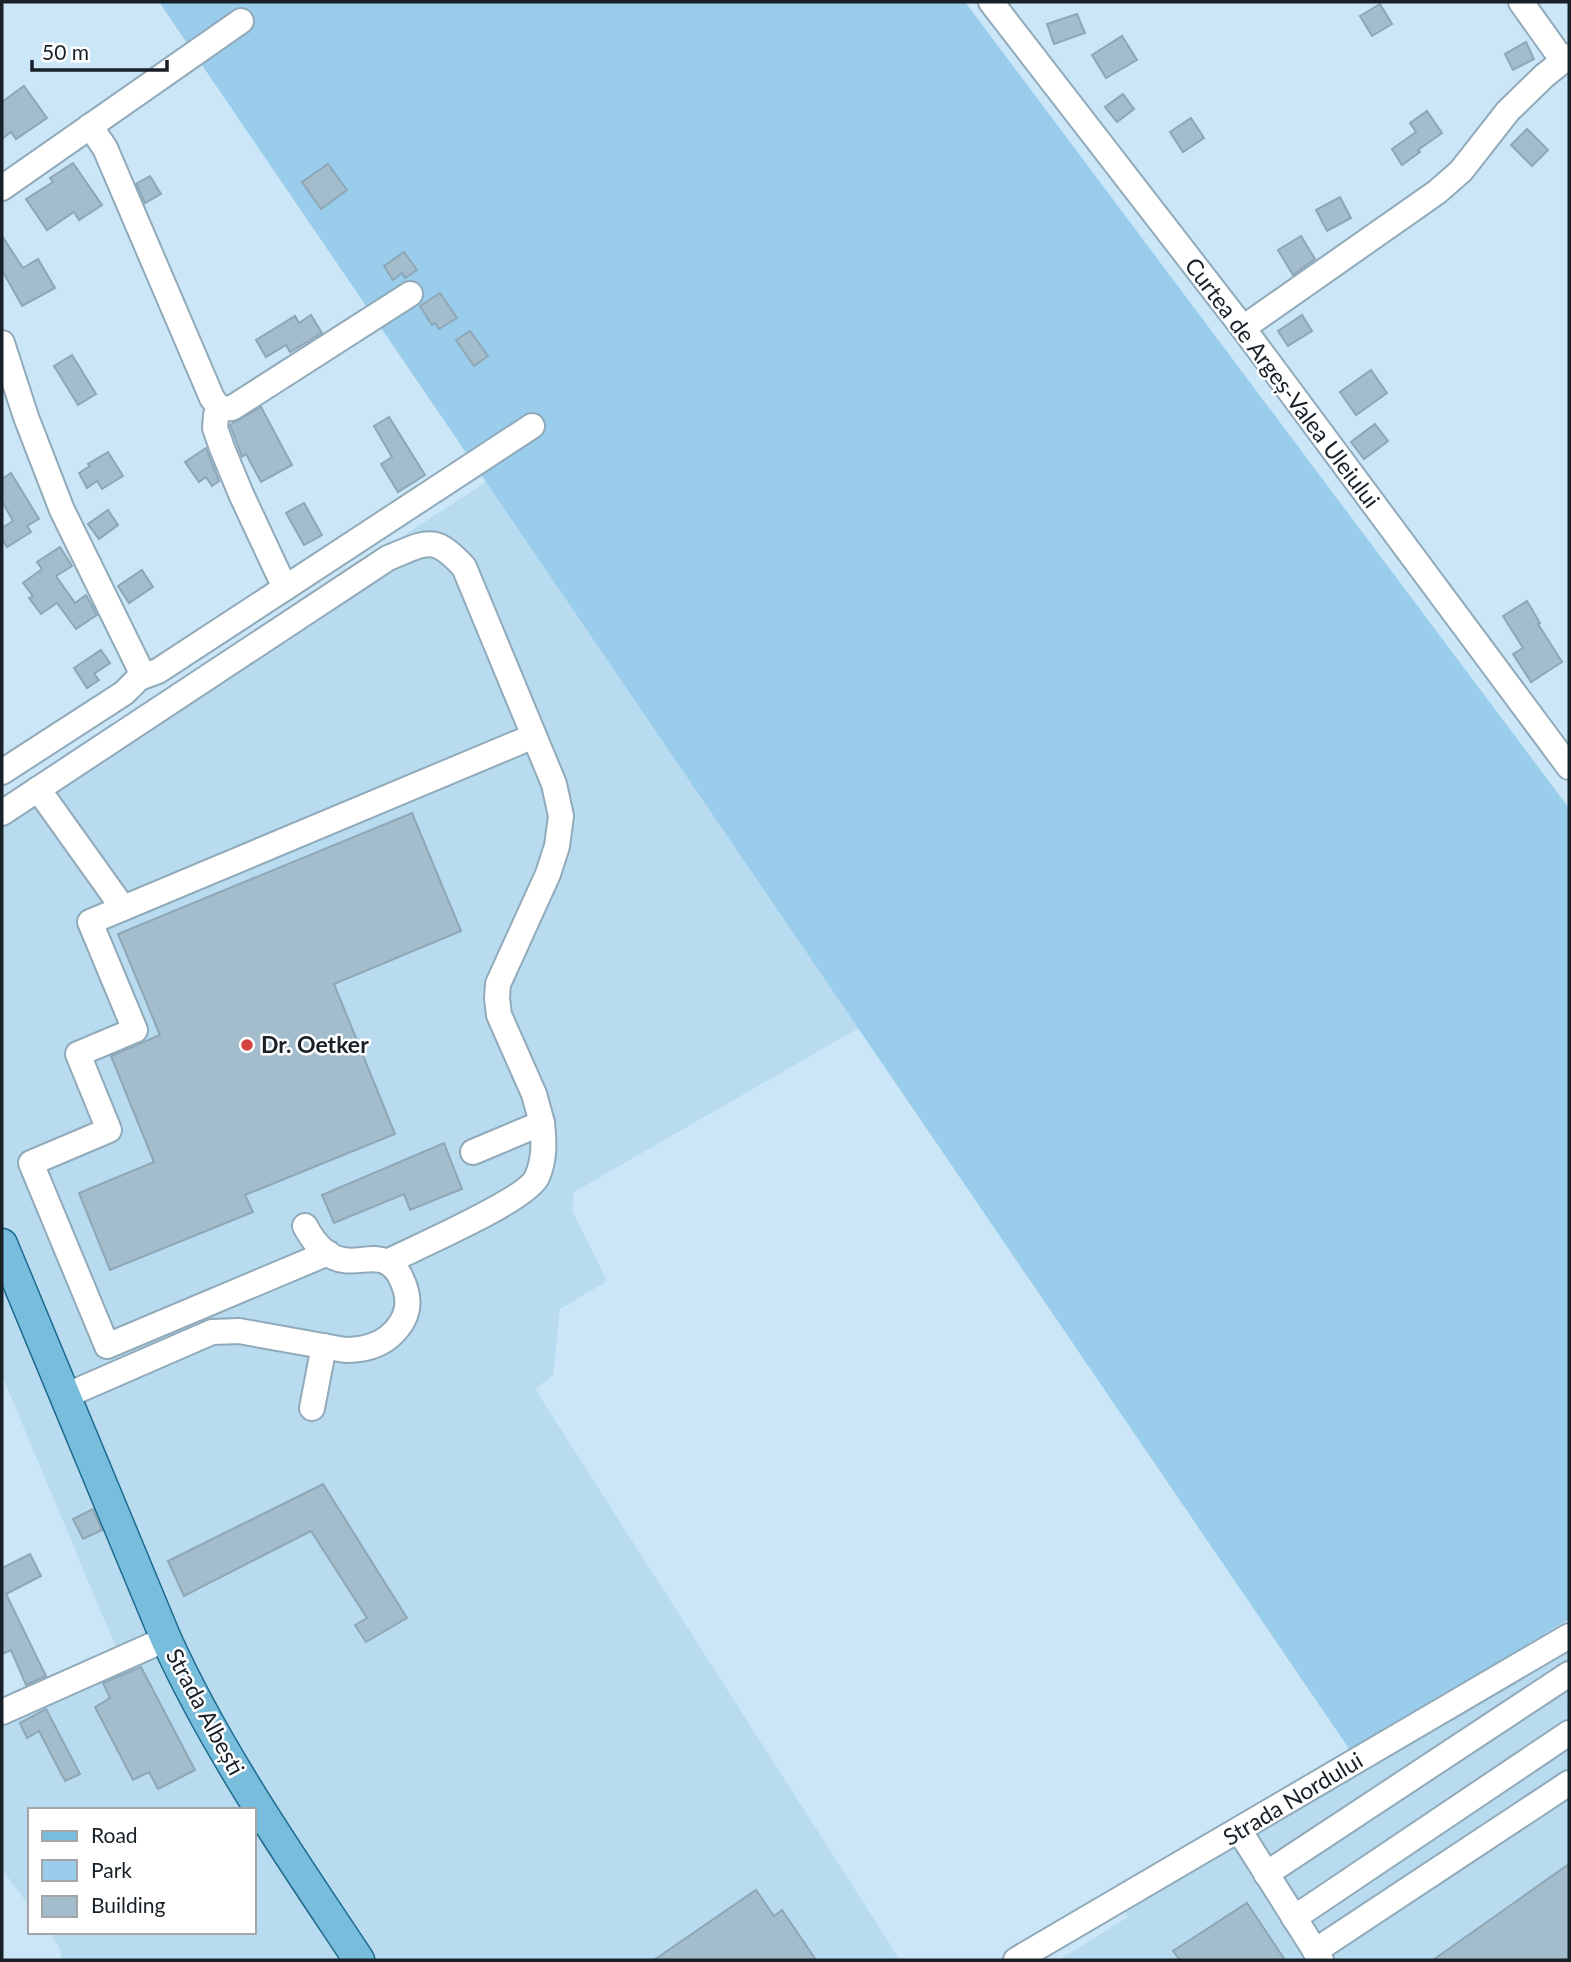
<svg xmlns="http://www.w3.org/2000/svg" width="1571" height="1962" viewBox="0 0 1571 1962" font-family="Lato,sans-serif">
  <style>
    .built { fill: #b8dbef }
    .green { fill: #9acdeb }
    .building { fill: #a3bdcd; stroke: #8ea7b7; stroke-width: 2 }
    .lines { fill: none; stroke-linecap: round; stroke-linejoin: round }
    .minor-casing { stroke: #91aaba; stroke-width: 28 }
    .major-casing { stroke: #1d6a8e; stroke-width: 33 }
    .minor { stroke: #fff; stroke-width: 24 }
    .major { stroke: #79bddc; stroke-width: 30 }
    .poi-dot { fill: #d24341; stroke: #fff; stroke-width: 2.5 }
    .labels { text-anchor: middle; stroke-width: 5; stroke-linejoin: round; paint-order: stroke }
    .street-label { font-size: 23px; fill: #172127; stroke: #fff }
    .poi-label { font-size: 23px; font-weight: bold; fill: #172127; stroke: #fff; text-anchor: start }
  </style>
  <rect width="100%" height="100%" fill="#cbe6f6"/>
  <g class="built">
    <path d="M547,442L949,976L574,1192L572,1211L607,1281L560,1309L553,1375L535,1389L900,1960H62L59,1946L49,1932H254V1810H30V1907L2,1869V1714L117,1650L2,1375V798Z"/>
    <path d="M1569,1632V1960H1059L1128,1917L1116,1898Z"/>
  </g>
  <path class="green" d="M159,2H965L1569,808V1619L1352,1753Z"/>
  <g class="building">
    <path d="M1380,4L1392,24L1372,36L1360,16Z"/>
    <path d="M1077,14L1085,33L1054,44L1047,24Z"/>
    <path d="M1122,36L1137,60L1106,78L1092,55Z"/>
    <path d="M1526,42L1534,59L1513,70L1505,54Z"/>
    <path d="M24,86L47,118L16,139L11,132L2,139V102Z"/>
    <path d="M1123,94L1134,109L1117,122L1105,107Z"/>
    <path d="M1427,111L1442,133L1418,150L1420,152L1402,165L1392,149L1416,132L1410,123Z"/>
    <path d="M1191,118L1204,138L1183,152L1170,132Z"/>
    <path d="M1527,129L1548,150L1532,166L1511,145Z"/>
    <path d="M73,163L102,205L79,220L74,212L47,230L26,199L53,182L50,178Z"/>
    <path d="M328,164L347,190L321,209L302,182Z"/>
    <path d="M150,176L161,194L145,203L136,184Z"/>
    <path d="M1340,197L1351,218L1327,231L1316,210Z"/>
    <path d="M2,236L23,268L38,259L55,288L22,306L2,270Z"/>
    <path d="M1301,236L1315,259L1293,275L1278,250Z"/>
    <path d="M404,252L417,270L405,278L402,273L393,280L384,266Z"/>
    <path d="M440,293L457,318L439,329L435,323L432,325L420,306Z"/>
    <path d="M311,315L322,333L290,352L286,345L266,357L256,340L295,316L299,323Z"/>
    <path d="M1302,315L1312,331L1288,346L1278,331Z"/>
    <path d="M470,331L488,356L474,366L456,340Z"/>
    <path d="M72,355L96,394L78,405L54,366Z"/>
    <path d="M1371,370L1387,393L1356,415L1340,392Z"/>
    <path d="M261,407L292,465L261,482L246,454L242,457L230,425Z"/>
    <path d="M389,417L425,475L398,492L381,464L392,457L374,426Z"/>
    <path d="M1375,424L1388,441L1364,459L1351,442Z"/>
    <path d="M206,448L219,481L212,486L206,477L199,482L185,462Z"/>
    <path d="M108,452L123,476L102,489L97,481L87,488L79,473L90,466L88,464Z"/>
    <path d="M11,473L39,519L27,526L31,532L7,547L2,539V528L13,521L2,501V479Z"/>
    <path d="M304,503L322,535L304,545L286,513Z"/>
    <path d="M108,510L118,525L99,539L88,524Z"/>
    <path d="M60,547L72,566L56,576L75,603L86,595L97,615L76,629L57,603L41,614L29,598L33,596L23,583L42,569L37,562Z"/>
    <path d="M142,570L153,587L129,603L118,586Z"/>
    <path d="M1527,601L1540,623L1538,624L1562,662L1531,682L1513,654L1523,648L1503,616Z"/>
    <path d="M101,650L110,663L94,674L99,680L87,688L74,668Z"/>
    <path d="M412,813L461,931L334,984L395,1134L245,1195L253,1212L110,1270L79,1193L154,1162L111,1056L160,1035L118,934Z"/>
    <path d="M444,1143L462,1189L410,1210L404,1194L334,1223L322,1195Z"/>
    <path d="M323,1484L407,1618L366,1642L355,1625L367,1618L311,1531L184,1596L168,1561Z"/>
    <path d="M93,1509L102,1530L83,1539L73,1519Z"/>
    <path d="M30,1554L41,1576L6,1594L46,1676L26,1685L11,1650L2,1654V1568Z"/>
    <path d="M141,1667L195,1770L158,1789L149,1772L133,1780L95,1707L110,1698L103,1683Z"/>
    <path d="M46,1709L80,1774L65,1781L39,1731L27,1738L20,1723Z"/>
    <path d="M1569,1864V1960H1433Z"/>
    <path d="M756,1890L774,1916L782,1910L816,1960H654Z"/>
    <path d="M1247,1903L1285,1960H1180L1173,1951Z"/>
  </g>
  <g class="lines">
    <g class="minor-casing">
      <g id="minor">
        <path d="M991,2L1243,328L1569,767"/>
        <path d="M1521,2L1563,61"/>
        <path d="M90,126L105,148L212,398L220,409L232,408L410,294"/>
        <path d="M2,188L241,21"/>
        <path d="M1243,328L1437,192L1461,171L1508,111L1544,76L1569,56"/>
        <path d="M2,343L26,417L62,510L140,669L139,678L124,693L2,772"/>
        <path d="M285,588L532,426"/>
        <path d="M139,678L158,671L285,588L241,494L222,448L215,428L216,415L220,409"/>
        <path d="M38,789L123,908"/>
        <path d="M2,813L388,558C428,542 433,534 464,567L554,784L561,816L557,846L548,874L498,984L497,998L499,1015L534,1094L542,1123"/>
        <path d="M328,1253L107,1346L31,1163L109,1130L78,1054L135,1030L90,922L534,736"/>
        <path d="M387,1262C415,1248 527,1200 537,1177C545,1159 544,1141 542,1123L473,1152"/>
        <path d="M65,1396L212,1332L239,1331L345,1350C362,1350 377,1347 390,1336C409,1319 412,1300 401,1278C398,1271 394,1266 387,1262C373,1255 358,1263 344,1260C326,1258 313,1241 305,1226"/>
        <path d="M312,1408L324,1346"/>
        <path d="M2,1712L166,1639"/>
        <path d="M1239,1830L1321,1960"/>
        <path d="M1266,1874L1569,1674"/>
        <path d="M1294,1918L1569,1733"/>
        <path d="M1315,1951L1569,1783"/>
        <path d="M1016,1960L1569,1636"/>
      </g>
    </g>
    <g class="major-casing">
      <path id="major" d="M2,1244L166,1639C218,1753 290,1856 359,1960"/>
    </g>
    <use href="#minor" class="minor"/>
    <use href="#major" class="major"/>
  </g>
  <circle class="poi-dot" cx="247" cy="1045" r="7"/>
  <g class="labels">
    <g class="street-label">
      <text transform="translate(1282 383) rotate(53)" y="8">Curtea de Argeș-Valea Uleiului</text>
      <text transform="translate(205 1712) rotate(62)" y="8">Strada Albești</text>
      <text transform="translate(1293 1799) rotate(-31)" y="8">Strada Nordului</text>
    </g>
    <g class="poi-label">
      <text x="261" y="1053">Dr. Oetker</text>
    </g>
  </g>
  <rect width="1571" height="1962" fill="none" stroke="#172127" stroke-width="7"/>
  <rect x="28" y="1808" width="228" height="126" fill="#ffffff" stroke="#a2a6a9" stroke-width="2"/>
  <rect x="42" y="1831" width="35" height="10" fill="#79bddc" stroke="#a2a6a9" stroke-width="2"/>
  <text x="91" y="1843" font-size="21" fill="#172127">Road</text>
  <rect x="42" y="1860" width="35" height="21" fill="#9acdeb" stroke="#a2a6a9" stroke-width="2"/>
  <text x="91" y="1878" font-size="21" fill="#172127">Park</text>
  <rect x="42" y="1896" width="35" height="21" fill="#a3bdcd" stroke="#a2a6a9" stroke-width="2"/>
  <text x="91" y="1913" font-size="21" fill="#172127">Building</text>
  <path d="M32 60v10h135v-10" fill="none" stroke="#172127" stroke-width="3.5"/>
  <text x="42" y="60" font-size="21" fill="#172127" stroke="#ffffff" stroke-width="5" paint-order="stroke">50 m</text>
</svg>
